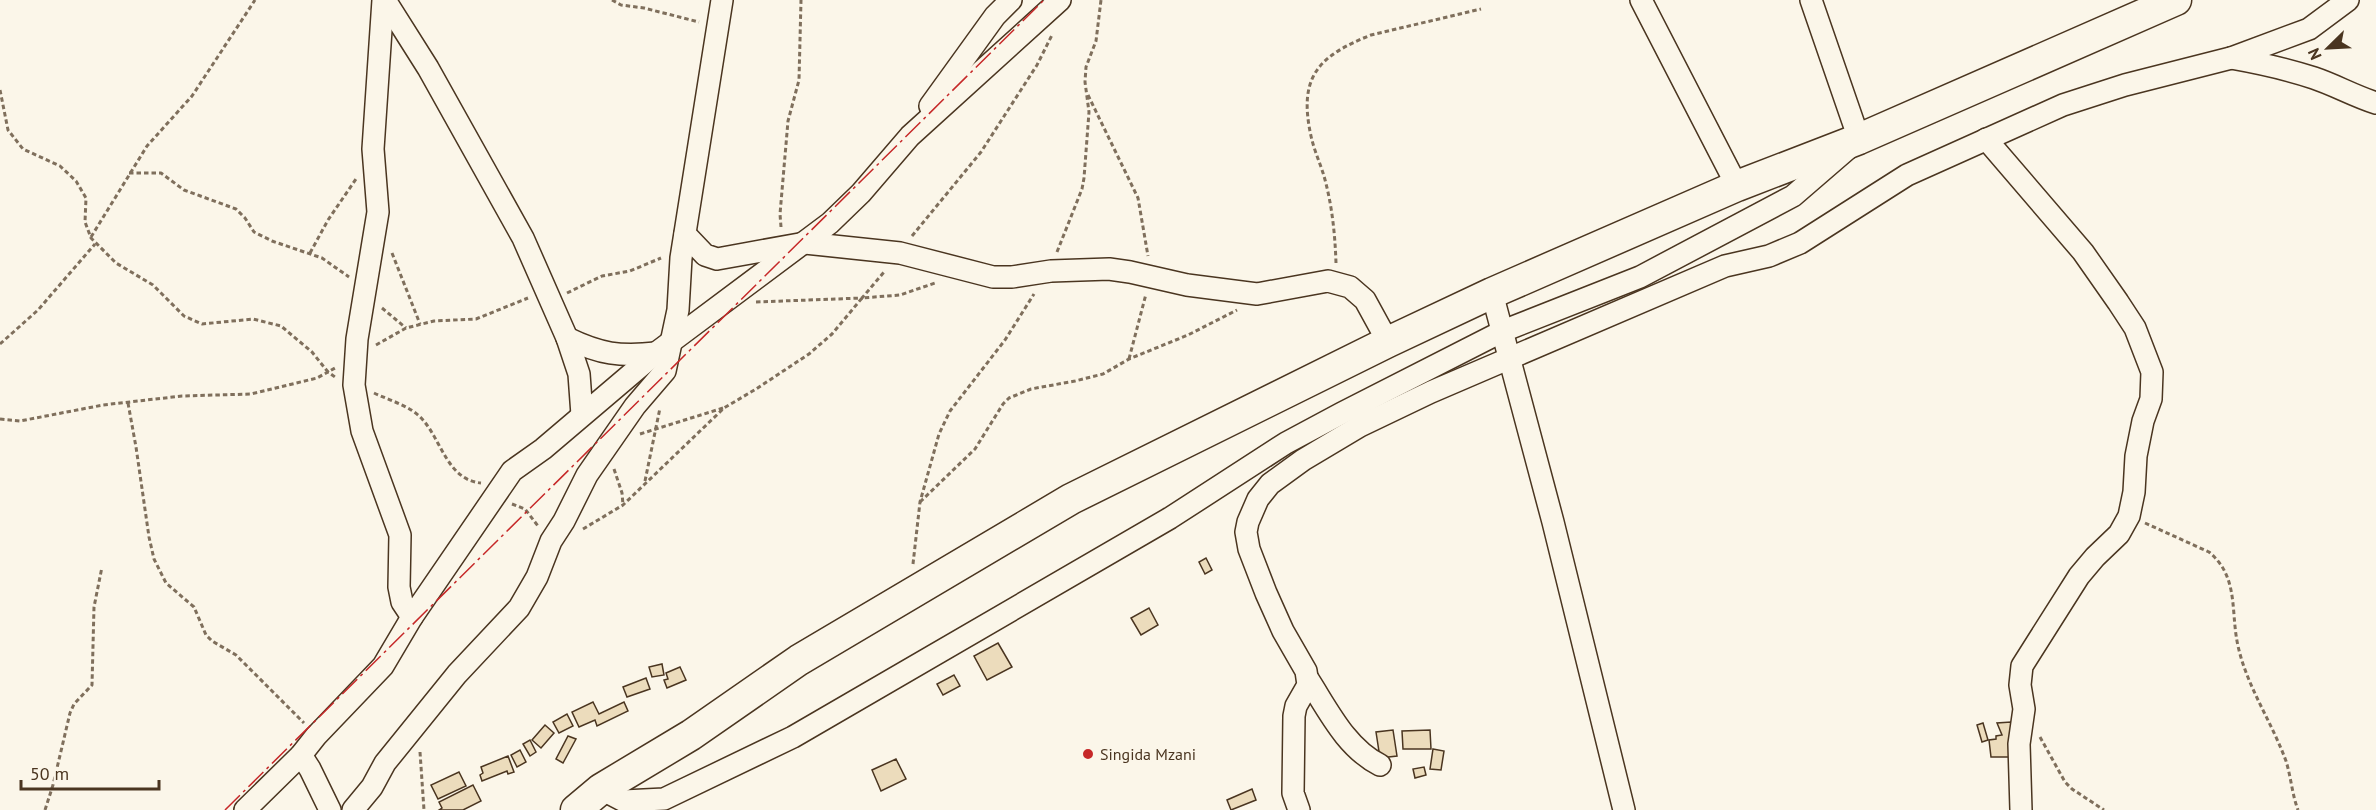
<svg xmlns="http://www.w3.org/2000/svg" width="2376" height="810" viewBox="0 0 2376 810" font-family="'PT Sans',sans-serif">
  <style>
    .building { fill: #ecdcbc; stroke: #4a3520; stroke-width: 1.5 }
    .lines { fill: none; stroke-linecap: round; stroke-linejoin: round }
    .minor-casing { stroke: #4a3520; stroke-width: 24 }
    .highway-casing { stroke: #4a3520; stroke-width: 33 }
    .path { stroke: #7f6f5c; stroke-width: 3; stroke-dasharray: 4.5 3; stroke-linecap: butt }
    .minor { stroke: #fbf6e9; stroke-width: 21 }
    .highway { stroke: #fbf6e9; stroke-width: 30 }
    .power { stroke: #c62828; stroke-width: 1.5; stroke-dasharray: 21 4.5 3 4.5; stroke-linecap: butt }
    .poi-dot { fill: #c62828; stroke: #fbf6e9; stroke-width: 2 }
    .labels { text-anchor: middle; stroke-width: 4.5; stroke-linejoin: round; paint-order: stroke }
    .poi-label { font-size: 16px; fill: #4a3520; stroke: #fbf6e9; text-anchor: start }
  </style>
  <rect width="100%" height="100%" fill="#fbf6e9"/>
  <g class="building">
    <path d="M1206,558L1212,570L1205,574L1199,562Z"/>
    <path d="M1149,608L1158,625L1141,635L1131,618Z"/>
    <path d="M998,643L1012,667L987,680L974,656Z"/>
    <path d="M662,664L664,675L652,677L649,667Z"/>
    <path d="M680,667L686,680L667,688L664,680L668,679L666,673Z"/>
    <path d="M954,675L960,686L943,695L937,684Z"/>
    <path d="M646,678L650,689L627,697L623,687Z"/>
    <path d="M593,702L599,714L624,702L628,711L597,726L595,720L579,727L572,712Z"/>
    <path d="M567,714L573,726L559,733L553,722Z"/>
    <path d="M2011,722L2015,757H1991L1989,740L1996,739V736L2002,735L1997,723Z"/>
    <path d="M1983,723L1988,740L1982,742L1977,725Z"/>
    <path d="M545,725L554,733L541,748L532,740Z"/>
    <path d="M1393,730L1397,756L1380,758L1376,732Z"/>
    <path d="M1430,730L1431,749H1403L1402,731Z"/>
    <path d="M568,736L576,739L563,763L556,759Z"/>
    <path d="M530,740L536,752L530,756L523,744Z"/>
    <path d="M1433,749L1444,751L1441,770L1430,769Z"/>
    <path d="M520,750L526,762L517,767L511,755Z"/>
    <path d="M508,756L514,772L508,774L507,771L482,781L480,775L483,773L481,767Z"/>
    <path d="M896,759L906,779L881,791L872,770Z"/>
    <path d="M1424,767L1426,775L1415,778L1413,769Z"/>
    <path d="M459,772L466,786L438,799L431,785Z"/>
    <path d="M473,785L481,801L463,810H439L442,808L439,802Z"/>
    <path d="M1252,789L1256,800L1231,810L1227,800Z"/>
  </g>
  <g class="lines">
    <g class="minor-casing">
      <g id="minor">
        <path d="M383,0L373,149L378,212L357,339L354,385L362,431L400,535L399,587L402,602L412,617"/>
        <path d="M385,0L428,68L523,238L567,338L579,374L582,415"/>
        <path d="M1641,0L1737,186"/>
        <path d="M2231,58C2259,63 2287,69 2314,78C2335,85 2354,96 2376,103"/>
        <path d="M930,106L995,16L1011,0"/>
        <path d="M1986,139L2083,252L2118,302L2135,328L2152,372L2151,399L2143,421L2136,456L2134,492L2129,516L2119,534L2095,557L2079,576L2022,666L2020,685L2024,709L2019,744L2021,810"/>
        <path d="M685,234L705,255L717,259L805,243L900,253L993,277H1012L1051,271L1109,269L1130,272L1187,285L1257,294L1328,281L1350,287L1365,300L1388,342"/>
        <path d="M1492,293L1553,522L1624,810"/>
        <path d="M567,338C600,354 620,357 656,353"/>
        <path d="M1308,679C1328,710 1346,748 1380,765"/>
        <path d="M301,755L310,769L330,810"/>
        <path d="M601,789L624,801L664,799L793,737L1170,518L1286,443L1342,413L1503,331L1640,277L1793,196L1859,139L1811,0"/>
        <path d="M245,810L301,755L316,736L383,666L412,617L512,471L543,449L656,353L830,223L861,193L910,136L1060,0"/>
        <path d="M353,810L372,787L385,763L457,674L519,608L537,577L551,541L564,521L587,475L635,406L665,371L678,310L681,258L722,0"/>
        <path d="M1299,810L1293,793L1294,716L1296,706L1308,685L1306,671L1283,631L1266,593L1249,549L1246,532L1248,522L1258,499L1270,484L1303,460L1360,426L1431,392L1725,266L1769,256L1800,243L1907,175L2063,105L2125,85L2231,58L2309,29L2348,0"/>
      </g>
    </g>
    <g class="highway-casing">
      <path id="highway" d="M576,810L601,789L691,735L799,660L1071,499L1388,342L1492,293L1737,186L1859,139L2176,0"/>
    </g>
    <g class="path">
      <path d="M612,0L621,5L644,8L699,22"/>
      <path d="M0,90L8,130L23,149L60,166L76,181L86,198L85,222L91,238L116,263L153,285L184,316L202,324L253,319L281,326L312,352L328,372L335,368"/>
      <path d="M1088,95L1138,198L1148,256"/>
      <path d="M129,173H161L184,190L236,209L245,218L254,232L272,241L322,258L349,277"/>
      <path d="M781,227L780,214L788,121L799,80L801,0"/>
      <path d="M912,236L981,152L1037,65L1052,35"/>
      <path d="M91,237L147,146L192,96L255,0"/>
      <path d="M1057,252L1082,189L1084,178L1089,112L1085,82L1086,67L1096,41L1101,0"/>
      <path d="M310,253L328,220L356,179"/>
      <path d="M392,253L420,324"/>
      <path d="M1336,263C1335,233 1332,205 1324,176C1320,163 1314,150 1311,136C1298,77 1318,56 1371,35L1481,9"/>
      <path d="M567,293L602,276L630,271L661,258"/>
      <path d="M756,302L862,298L884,272"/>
      <path d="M382,308L406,328"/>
      <path d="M0,344L38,310L95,244"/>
      <path d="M376,345L406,328L434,321L476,319L528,298"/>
      <path d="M1129,359L1146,294"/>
      <path d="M374,393C391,401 411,406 423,420C442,442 448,480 481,483"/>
      <path d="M128,403L136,447L149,537L154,559L166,583L194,607L206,635L212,641L236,655L304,723"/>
      <path d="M0,419L20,421L103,405L182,396L251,394L317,378L328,372L335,377"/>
      <path d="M640,434L723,408"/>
      <path d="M614,469L622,493L623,505"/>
      <path d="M645,481L660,408"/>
      <path d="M920,502L975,449L1003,404L1009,398L1031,389L1075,381L1103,374L1129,359L1188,335L1237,310"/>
      <path d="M512,504L525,509L538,526"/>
      <path d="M2145,523L2209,552C2238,576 2231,609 2237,641C2245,684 2271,720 2286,761C2291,777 2292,794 2298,810"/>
      <path d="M583,529L623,505L724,408L756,389L809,354L832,334L862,298L900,295L935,283"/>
      <path d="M913,564L920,502L939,434L950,411L1005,340L1034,294"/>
      <path d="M2040,737L2065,782L2072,789L2104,810"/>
      <path d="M420,752L424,810"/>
      <path d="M45,810L53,785L70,713L74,704L92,685L94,607L102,567"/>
    </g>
    <use href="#minor" class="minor"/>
    <use href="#highway" class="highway"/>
    <path class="power" d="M225,810L1044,0"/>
  </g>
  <circle class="poi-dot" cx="1088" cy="754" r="6"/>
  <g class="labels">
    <g class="poi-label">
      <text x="1100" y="760">Singida Mzani</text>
    </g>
  </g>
  <g transform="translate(2328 48) rotate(246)" stroke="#fbf6e9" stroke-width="4.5" paint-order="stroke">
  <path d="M0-4.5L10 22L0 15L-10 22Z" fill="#4a3520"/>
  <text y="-9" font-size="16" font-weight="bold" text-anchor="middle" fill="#4a3520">N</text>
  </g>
  <path d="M21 780v9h138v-9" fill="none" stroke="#4a3520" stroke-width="3"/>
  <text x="30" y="780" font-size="18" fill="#4a3520" stroke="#fbf6e9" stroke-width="4.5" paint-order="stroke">50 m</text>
</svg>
